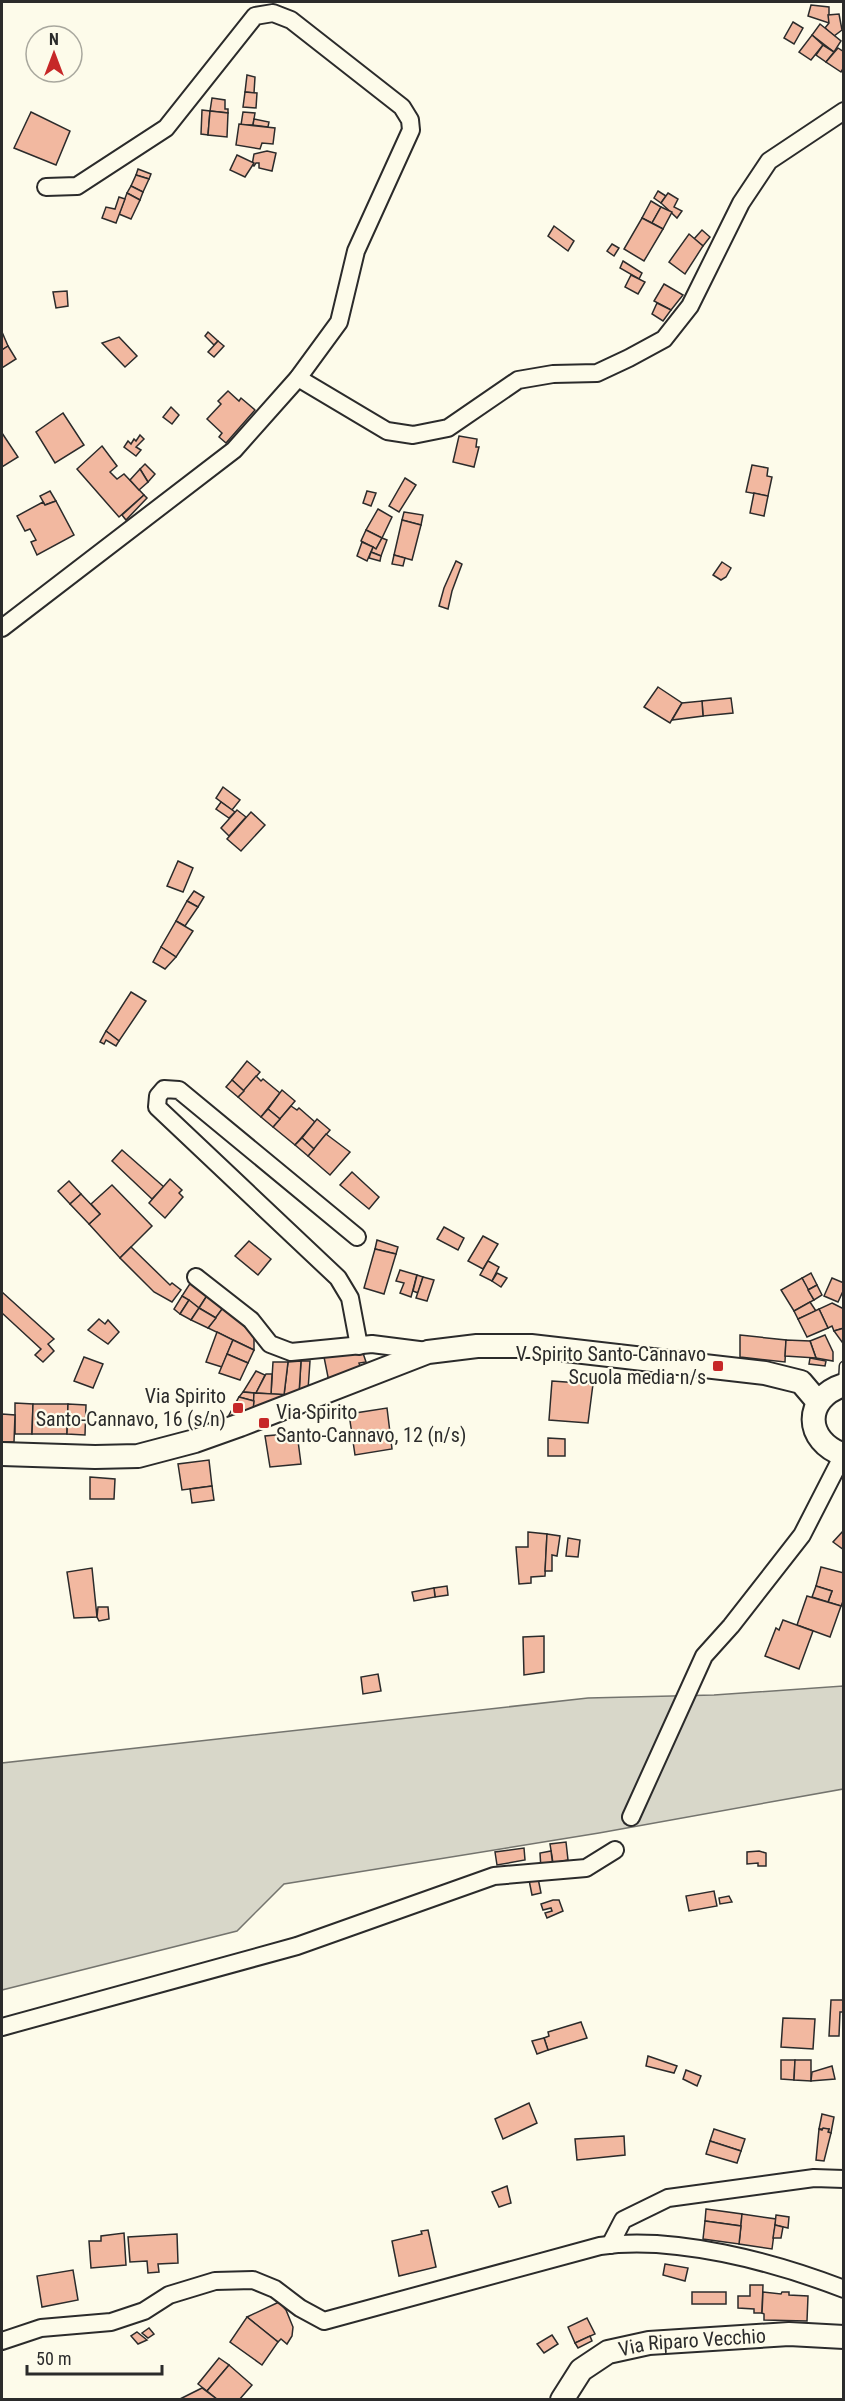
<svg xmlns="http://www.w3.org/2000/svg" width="845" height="2401" viewBox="0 0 845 2401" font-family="'Roboto Condensed',sans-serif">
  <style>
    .water { fill: #d8d7c9; stroke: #74746e; stroke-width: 1.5 }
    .building { fill: #f2b8a0; stroke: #2b2b2b; stroke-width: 1.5 }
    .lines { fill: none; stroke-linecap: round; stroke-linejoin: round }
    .lane-casing { stroke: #2b2b2b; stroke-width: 11 }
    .street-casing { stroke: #2b2b2b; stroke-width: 20 }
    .secondary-casing { stroke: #2b2b2b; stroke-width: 26 }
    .lane { stroke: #fdfbea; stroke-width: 8 }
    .street { stroke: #fdfbea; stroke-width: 16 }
    .secondary { stroke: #fdfbea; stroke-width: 22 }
    .poi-dot { fill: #c62828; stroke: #fdfbea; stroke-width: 2 }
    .labels { text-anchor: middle; stroke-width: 4.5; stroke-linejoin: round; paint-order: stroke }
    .poi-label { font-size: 20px; fill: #2b2b2b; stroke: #fdfbea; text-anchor: end }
    .street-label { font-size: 20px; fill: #2b2b2b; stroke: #fdfbea }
  </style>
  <rect width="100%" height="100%" fill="#fdfbea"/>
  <path class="water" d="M843,1686V1789L599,1833L284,1884L237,1931L2,1990V1763L588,1698L714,1695Z"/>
  <g class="building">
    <path d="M811,5L829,7V23L808,16Z"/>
    <path d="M839,14L842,30L834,36L825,28L829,23L828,15Z"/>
    <path d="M793,22L803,28L794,44L784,38Z"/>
    <path d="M820,24L841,41L834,52L812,35Z"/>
    <path d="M812,35L823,45L811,60L799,52Z"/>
    <path d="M823,45L834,52L826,62L816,55Z"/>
    <path d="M838,48L844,52V67L841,72L826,62Z"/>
    <path d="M247,75L255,77L254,93L245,92Z"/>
    <path d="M245,92L257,93L256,108L243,107Z"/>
    <path d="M212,98L225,100V109H228V113L210,111Z"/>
    <path d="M202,110L210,111L208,135L201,134Z"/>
    <path d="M210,111L228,113L227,137L208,135Z"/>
    <path d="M31,112L70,131L56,165L14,148Z"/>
    <path d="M243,112L255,113L253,125H241Z"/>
    <path d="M254,119L269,122L268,127L253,125Z"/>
    <path d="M239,124L275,128L273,144L262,143L260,149L236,145Z"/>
    <path d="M267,151L276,153L272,171L259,168V163H256L254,166L252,165L254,154Z"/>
    <path d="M237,155L254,163L245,177L230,170Z"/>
    <path d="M138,169L151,174L149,179L136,175Z"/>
    <path d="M136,175L149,179L143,192L131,186Z"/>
    <path d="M131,186L143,192L140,200L127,193Z"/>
    <path d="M658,191L666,196L661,203L654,198Z"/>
    <path d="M127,193L140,200L131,219L119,214Z"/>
    <path d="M668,193L678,199L674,207L682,211L677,218L661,203Z"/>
    <path d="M119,197L125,199L116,223L102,218L106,207L115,209Z"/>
    <path d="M651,201L661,207L652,223L642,218Z"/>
    <path d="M661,207L672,212L663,229L652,223Z"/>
    <path d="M642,218L663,229L644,261L624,249Z"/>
    <path d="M554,226L574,241L568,251L548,236Z"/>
    <path d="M702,230L710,237L703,246L694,239Z"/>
    <path d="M689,234L703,246L685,274L669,262Z"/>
    <path d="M612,244L619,248L614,256L607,251Z"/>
    <path d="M623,261L642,273L639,279L620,268Z"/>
    <path d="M631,275L645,282L638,294L625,287Z"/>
    <path d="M664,284L683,295L671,310L654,301Z"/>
    <path d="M67,291L68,306L56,308L53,292Z"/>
    <path d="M657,303L671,310L663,321L652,314Z"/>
    <path d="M2,332L8,346L2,350Z"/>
    <path d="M208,332L218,341L214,345L205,336Z"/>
    <path d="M119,337L137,356L125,367L102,343Z"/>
    <path d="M218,341L224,346L214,357L208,352Z"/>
    <path d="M8,346L16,359L2,368V350Z"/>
    <path d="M228,391L239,401L241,398L255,410L226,443L219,437L222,433L207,419L221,404L218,401Z"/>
    <path d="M171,407L179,415L172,424L163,417Z"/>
    <path d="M63,413L84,445L55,463L36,432Z"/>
    <path d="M2,433L18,457L2,467Z"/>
    <path d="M140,435L144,439L136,447L141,450L136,456L124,447L128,441L131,444L134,439L136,441Z"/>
    <path d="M459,436L477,439L476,447H479L474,467L453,462Z"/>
    <path d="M102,446L117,466L110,472L117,479L124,474L144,495L119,517L77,469Z"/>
    <path d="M145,464L155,474L148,482L140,469Z"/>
    <path d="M752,465L768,468L767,476L772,477L768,496L746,492Z"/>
    <path d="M140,469L148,482L139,490L130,480Z"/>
    <path d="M405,478L416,485L399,512L389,506Z"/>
    <path d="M50,491L56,501L45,505L40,496Z"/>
    <path d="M367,491L376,493L371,506L363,503Z"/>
    <path d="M754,493L768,496L764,516L750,513Z"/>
    <path d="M144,495L147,498L126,520L122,515Z"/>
    <path d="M56,501L74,535L37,555L31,542L36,540L30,529L25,531L17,516L43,502L45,505Z"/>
    <path d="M378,509L392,517L382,538L366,530Z"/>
    <path d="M404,512L423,515L421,525L402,520Z"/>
    <path d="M402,520L421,525L412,560L394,555Z"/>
    <path d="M366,530L382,538L376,549L361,541Z"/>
    <path d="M382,538L387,540L381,556L371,552L373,547L376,549Z"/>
    <path d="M362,542L373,547L367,561L357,556Z"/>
    <path d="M371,552L381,556L380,561L369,558Z"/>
    <path d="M394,555L405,558L403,566L392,564Z"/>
    <path d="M456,561L462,564L452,591L448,609L439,606L444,588Z"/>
    <path d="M722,562L731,568L726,577L721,580L713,575Z"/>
    <path d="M658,687L682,703L670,723L644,707Z"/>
    <path d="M731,698L733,713L703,716L702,701Z"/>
    <path d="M702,701L703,716L672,720L682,703Z"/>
    <path d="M223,787L240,800L232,810L216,798Z"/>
    <path d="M221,802L235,812L229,818L216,809Z"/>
    <path d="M237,810L246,817L229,836L221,828Z"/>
    <path d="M251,812L265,825L241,851L227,839Z"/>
    <path d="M178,861L193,868L183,892L167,886Z"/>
    <path d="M194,891L204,897L198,907L187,901Z"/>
    <path d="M187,901L198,907L185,926L176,921Z"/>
    <path d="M176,921L193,931L176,957L161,947Z"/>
    <path d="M161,947L176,957L165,969L153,962Z"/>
    <path d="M131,992L146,1001L119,1041L106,1031Z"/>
    <path d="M106,1031L119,1041L116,1046L106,1040L104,1044L100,1042Z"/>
    <path d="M247,1061L260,1072L244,1091L232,1080Z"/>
    <path d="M256,1076L261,1081L263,1079L280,1093L261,1117L238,1097Z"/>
    <path d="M232,1080L244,1091L238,1097L226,1087Z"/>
    <path d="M282,1090L295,1101L280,1119L268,1109Z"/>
    <path d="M291,1106L297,1110L299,1108L315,1122L295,1145L273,1127Z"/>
    <path d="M268,1109L280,1119L273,1127L261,1117Z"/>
    <path d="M317,1119L330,1130L314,1149L302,1138Z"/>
    <path d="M326,1134L350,1152L330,1175L308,1156Z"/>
    <path d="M302,1138L314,1149L308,1156L295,1145Z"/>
    <path d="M122,1150L164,1187L152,1199L112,1161Z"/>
    <path d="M352,1172L379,1197L369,1209L340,1185Z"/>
    <path d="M170,1179L182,1190L179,1193L183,1197L165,1218L149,1203Z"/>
    <path d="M69,1181L81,1194L70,1204L58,1191Z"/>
    <path d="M112,1185L152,1226L120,1258L89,1224L100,1214L91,1204Z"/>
    <path d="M81,1194L100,1214L89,1224L70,1204Z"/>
    <path d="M444,1227L464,1238L458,1250L437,1239Z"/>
    <path d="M483,1236L498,1244L483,1269L468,1261Z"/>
    <path d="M377,1240L398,1247L396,1254L375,1249Z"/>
    <path d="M249,1241L271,1259L258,1275L235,1256Z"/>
    <path d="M131,1247L170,1285L172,1283L181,1290L172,1302L154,1292L120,1258Z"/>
    <path d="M375,1249L396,1254L384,1294L364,1288Z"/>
    <path d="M488,1261L499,1267L492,1281L480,1275Z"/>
    <path d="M400,1270L417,1275L411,1297L400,1293L404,1283L396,1281Z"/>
    <path d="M497,1273L507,1278L501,1287L492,1281Z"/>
    <path d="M811,1273L817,1285L808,1290L802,1278Z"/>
    <path d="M417,1275L423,1277L418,1293L413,1291Z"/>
    <path d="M423,1277L434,1280L427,1301L416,1298Z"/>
    <path d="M802,1278L814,1300L794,1311L781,1290Z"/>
    <path d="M832,1278L844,1283V1289L838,1302L824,1296Z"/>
    <path d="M191,1282L208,1294L199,1308L182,1296Z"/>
    <path d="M817,1285L822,1295L814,1300L808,1290Z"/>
    <path d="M2,1292L54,1339L48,1344L54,1351L43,1362L35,1355L41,1349L2,1313Z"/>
    <path d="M208,1294L225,1305L216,1318L199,1308Z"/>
    <path d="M182,1296L189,1300L180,1314L174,1309Z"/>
    <path d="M189,1300L199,1308L191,1320L180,1314Z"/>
    <path d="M810,1302L816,1311L798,1319L794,1311Z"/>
    <path d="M832,1303L844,1309V1328L834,1331L832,1326L828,1328L819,1309Z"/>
    <path d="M225,1305L254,1337V1350L208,1328Z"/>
    <path d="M199,1308L216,1318L208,1328L191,1320Z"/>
    <path d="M819,1309L828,1328L807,1337L798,1319Z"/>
    <path d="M99,1319L105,1324L108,1320L119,1332L108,1344L88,1330Z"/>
    <path d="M844,1328V1339L842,1342L834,1331Z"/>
    <path d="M217,1332L233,1340L222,1367L206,1362Z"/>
    <path d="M740,1335L786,1340L785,1362L740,1357Z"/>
    <path d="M825,1335L833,1352V1361L816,1358L810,1341Z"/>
    <path d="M233,1340L254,1350L248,1363L227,1354Z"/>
    <path d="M786,1340L810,1341L816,1358L785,1356Z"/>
    <path d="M362,1350L366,1362L359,1363L361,1369L329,1382L324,1357Z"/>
    <path d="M227,1354L248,1363L240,1380L219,1373Z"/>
    <path d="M84,1357L103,1364L93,1388L74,1381Z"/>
    <path d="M810,1358L826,1361L825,1366L809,1364Z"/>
    <path d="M301,1361H310L308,1390L299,1394Z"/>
    <path d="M301,1361L299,1394L284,1395L288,1362Z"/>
    <path d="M273,1362H288L284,1395L271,1394Z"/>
    <path d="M256,1371L265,1375L256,1393L243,1392Z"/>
    <path d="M266,1374H272L271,1394L256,1393Z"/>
    <path d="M552,1381L593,1384L588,1423L549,1420Z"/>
    <path d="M243,1392L254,1393V1401L239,1397Z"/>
    <path d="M254,1393L295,1395L253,1410Z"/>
    <path d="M239,1397L254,1401L253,1410L230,1419L229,1415Z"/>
    <path d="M15,1403L33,1404L32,1434H15Z"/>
    <path d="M33,1404H68L67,1434H32Z"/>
    <path d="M68,1404L86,1405L85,1435L67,1434Z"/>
    <path d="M387,1408L392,1449L355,1455L349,1414Z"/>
    <path d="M2,1414L15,1415L14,1442H2Z"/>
    <path d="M297,1433L301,1464L270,1467L265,1436Z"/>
    <path d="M548,1438L565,1439V1456H548Z"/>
    <path d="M209,1460L212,1486L182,1490L178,1464Z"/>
    <path d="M90,1477L115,1479L114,1499H90Z"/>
    <path d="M212,1486L214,1500L192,1503L190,1489Z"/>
    <path d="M844,1530V1550L833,1542Z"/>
    <path d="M528,1532L547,1534L545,1576L531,1577V1583L519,1584L516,1547H528Z"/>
    <path d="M547,1534L560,1536L557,1556L552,1555V1571H545Z"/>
    <path d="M568,1538L580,1540L578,1557L566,1556Z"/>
    <path d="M821,1567L844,1573V1599L841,1606L828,1602L832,1591L816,1586Z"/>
    <path d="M92,1568L97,1617L74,1618L67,1572Z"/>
    <path d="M447,1586L448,1595L435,1597L434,1588Z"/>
    <path d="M816,1586L832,1591L828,1602L812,1597Z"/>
    <path d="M434,1588L435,1597L414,1601L412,1592Z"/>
    <path d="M807,1596L841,1606L830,1637L797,1625Z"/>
    <path d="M98,1607H108L109,1619L99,1621L97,1617Z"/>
    <path d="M783,1620L813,1631L799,1669L765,1656L776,1628L779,1630Z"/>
    <path d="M544,1636V1672L524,1675L523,1637Z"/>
    <path d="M378,1674L381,1691L363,1694L361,1677Z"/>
    <path d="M566,1842L568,1860L553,1863L550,1844Z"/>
    <path d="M524,1848L525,1860L497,1865L495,1852Z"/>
    <path d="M551,1851L553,1867L541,1869L540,1853Z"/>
    <path d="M759,1851L766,1853V1866H758V1863L747,1864V1852Z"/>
    <path d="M538,1878L541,1893L532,1895L529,1880Z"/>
    <path d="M714,1891L717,1906L689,1911L686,1896Z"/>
    <path d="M729,1896L732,1902L720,1904L719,1898Z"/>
    <path d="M553,1900H559L563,1911L547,1918L545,1913L552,1911L551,1908L543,1910L541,1904Z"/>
    <path d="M831,2000H844V2012H840L839,2036H829Z"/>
    <path d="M783,2018L815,2019L813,2049L781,2047Z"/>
    <path d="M581,2022L587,2038L548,2050L544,2038L549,2036L548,2032Z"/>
    <path d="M544,2038L548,2050L537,2054L532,2041Z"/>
    <path d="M648,2056L677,2066L674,2073L646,2066Z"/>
    <path d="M781,2060H795L794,2080L781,2079Z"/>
    <path d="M795,2060H811V2081L794,2080Z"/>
    <path d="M832,2066L835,2079L811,2081L812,2072Z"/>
    <path d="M686,2070L701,2076L697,2086L683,2079Z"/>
    <path d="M529,2103L537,2123L503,2139L495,2119Z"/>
    <path d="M822,2114L834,2117L831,2133L828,2132L829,2129H819Z"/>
    <path d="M823,2128L829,2129L828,2132L831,2133L824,2161L816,2160L819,2129L822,2130Z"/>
    <path d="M714,2129L745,2139L741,2151L710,2141Z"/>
    <path d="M624,2136L625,2155L577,2160L575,2139Z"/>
    <path d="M710,2141L741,2151L737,2163L706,2154Z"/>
    <path d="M507,2186L511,2203L499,2207L492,2192Z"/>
    <path d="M706,2209L742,2214L741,2226L705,2221Z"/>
    <path d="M742,2214L776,2219L772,2249L739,2244Z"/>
    <path d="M776,2215L789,2217L788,2228L775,2225Z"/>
    <path d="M705,2221L741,2226L739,2244L703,2239Z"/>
    <path d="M775,2225L783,2227L781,2238H773Z"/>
    <path d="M428,2230L436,2267L399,2276L392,2241L422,2234L421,2231Z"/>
    <path d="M124,2233L126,2265L91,2268L89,2241H101V2236Z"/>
    <path d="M177,2234L178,2263L158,2264L159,2272L148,2273L147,2261L130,2262L128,2237Z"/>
    <path d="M665,2264L688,2268L685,2281L663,2275Z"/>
    <path d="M73,2270L78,2300L42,2307L37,2276Z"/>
    <path d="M750,2285H763L762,2313H754V2309L738,2308V2296H750Z"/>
    <rect x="692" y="2292" width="34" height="12"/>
    <path d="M763,2292L781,2294L782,2292H789V2295L808,2296L807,2321L764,2320V2314L762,2313Z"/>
    <path d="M279,2302L286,2310L293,2327L292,2336L287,2344L281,2339L278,2342L247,2317Z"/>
    <path d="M247,2317L278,2342L262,2365L230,2342Z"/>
    <path d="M587,2318L595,2334L575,2343L568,2327Z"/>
    <path d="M149,2328L154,2334L148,2338L142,2333Z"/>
    <path d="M137,2332L147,2340L138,2344L131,2336Z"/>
    <path d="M552,2335L558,2344L544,2353L537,2344Z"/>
    <path d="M590,2336L592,2341L578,2348L575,2343Z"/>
    <path d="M219,2358L229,2365L207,2391L198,2384Z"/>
    <path d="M229,2365L252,2385L239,2400H218L207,2391Z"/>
    <path d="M202,2388L218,2400H178Z"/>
  </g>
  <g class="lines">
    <g class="lane-casing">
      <path id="lane" d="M843,1385L844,1366"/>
    </g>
    <g class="street-casing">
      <g id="street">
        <path d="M298,378L387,431L413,435L448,428L518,380L553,374L597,373L629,358L664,339L690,306L741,203L769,161L844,111"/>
        <path d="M2,628L234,450L298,378L339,322L356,251L411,130L410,120L402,107L291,20L273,13L255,16L166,128L77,186L46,187"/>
        <path d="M357,1237L179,1090L164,1089L158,1096L157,1107L338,1278L350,1298L359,1346"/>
        <path d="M196,1277L251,1320L270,1344L291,1352L372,1344L427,1351"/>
        <path d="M631,1817L704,1656L731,1626L802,1535L843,1455"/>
        <path d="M2,2027L297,1946L494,1876L586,1868L615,1850"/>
        <path d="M610,2245L623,2220L668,2198L814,2178L844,2179"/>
        <path d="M2,2341L41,2328L111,2322L144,2311L169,2295L215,2281L253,2280L275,2289L300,2308L324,2321L600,2246C674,2235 774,2262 844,2289"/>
      </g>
    </g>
    <g class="secondary-casing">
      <g id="secondary">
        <path d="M844,1385C803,1398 804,1441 844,1455"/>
        <path d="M2,1454L95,1457L138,1456L195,1441L240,1425L428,1352L477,1346H531L765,1373L801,1382L818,1402"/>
        <path id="s1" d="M562,2400L581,2370L608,2352L649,2343L789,2334L844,2337"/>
      </g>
    </g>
    <use href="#lane" class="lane"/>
    <use href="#street" class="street"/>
    <use href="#secondary" class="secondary"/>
  </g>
  <g class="poi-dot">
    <rect x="712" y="1360" width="12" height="12" rx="3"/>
    <rect x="232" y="1402" width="12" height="12" rx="3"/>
    <rect x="258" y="1417" width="12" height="12" rx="3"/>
  </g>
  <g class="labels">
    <g class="poi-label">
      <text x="706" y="1361">V Spirito Santo-Cannavo<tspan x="706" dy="23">Scuola media n/s</tspan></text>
      <text x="226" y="1403">Via Spirito<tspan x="226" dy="23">Santo-Cannavo, 16 (s/n)</tspan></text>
      <text x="276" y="1419" text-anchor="start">Via Spirito<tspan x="276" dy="23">Santo-Cannavo, 12 (n/s)</tspan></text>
    </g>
    <g class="street-label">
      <text dy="7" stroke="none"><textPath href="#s1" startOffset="153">Via Riparo Vecchio</textPath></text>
    </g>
  </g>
  <rect width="845" height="2401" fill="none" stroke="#2b2b2b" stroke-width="6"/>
  <g transform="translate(54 54)"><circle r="28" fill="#fdfbea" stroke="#a9a89e" stroke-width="1.5"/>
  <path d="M0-4.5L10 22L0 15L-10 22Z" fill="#c62828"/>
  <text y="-9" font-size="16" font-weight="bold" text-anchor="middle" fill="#2b2b2b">N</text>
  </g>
  <path d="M27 2365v9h135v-9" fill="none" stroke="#2b2b2b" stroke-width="3"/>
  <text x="36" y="2365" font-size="18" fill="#2b2b2b" stroke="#fdfbea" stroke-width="4.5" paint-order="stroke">50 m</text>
</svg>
